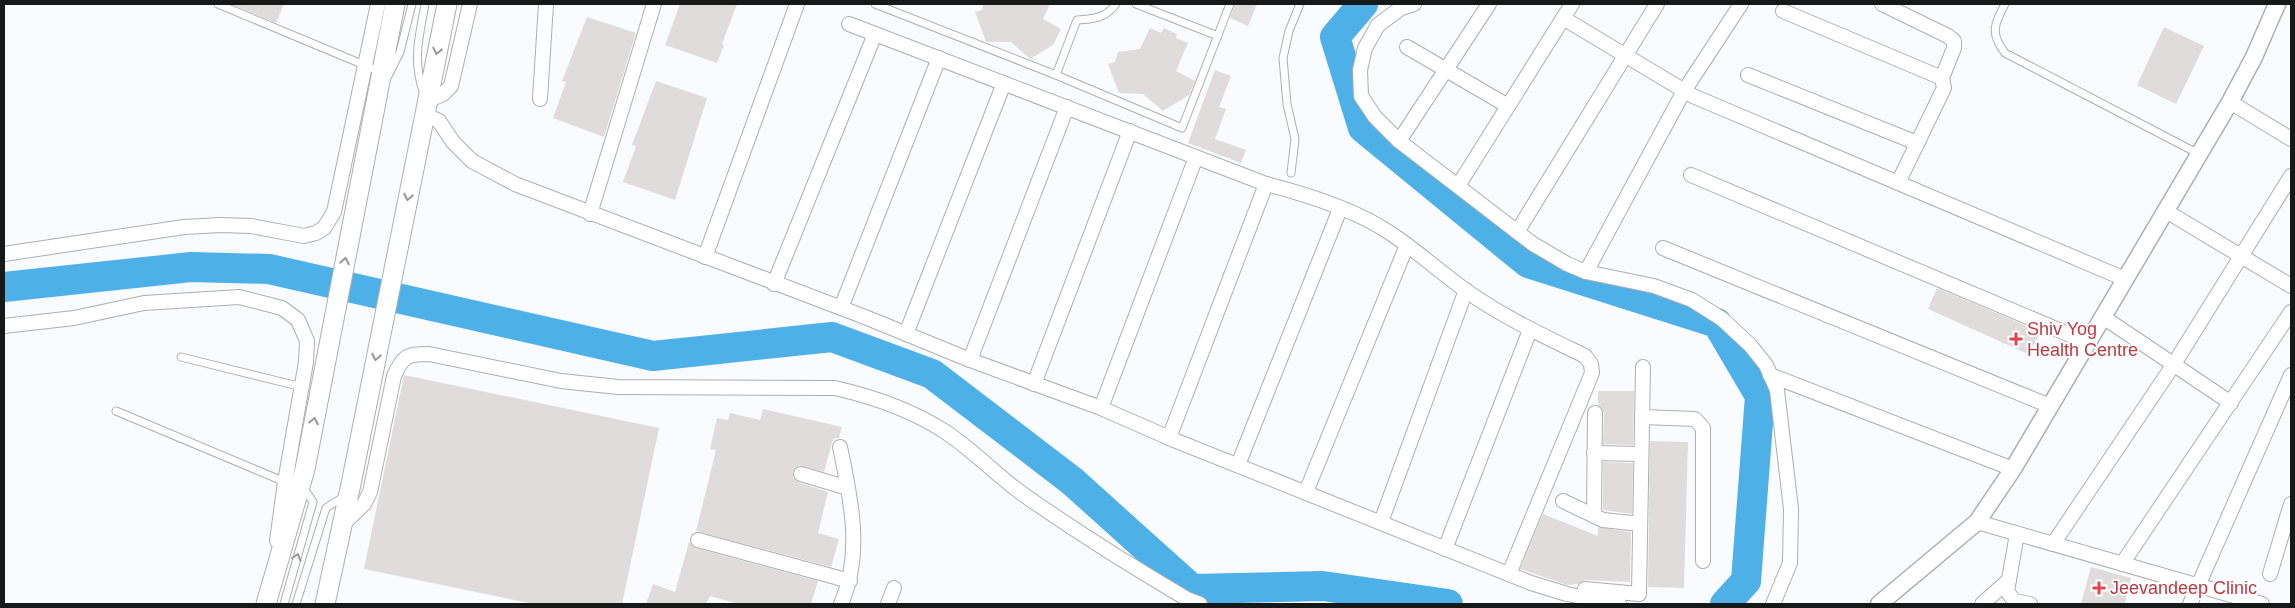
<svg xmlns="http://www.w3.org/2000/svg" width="2295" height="608" viewBox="0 0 2295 608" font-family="Helvetica,sans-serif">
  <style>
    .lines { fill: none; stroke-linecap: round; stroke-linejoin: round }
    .river { stroke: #4db1e8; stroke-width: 30 }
    .building { fill: #dfdcdb }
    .service-casing { stroke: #adaeb1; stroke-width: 9 }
    .minor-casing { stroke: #adaeb1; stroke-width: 16 }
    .tertiary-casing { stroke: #adaeb1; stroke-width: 19 }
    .secondary-casing { stroke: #adaeb1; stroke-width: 21 }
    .service { stroke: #fff; stroke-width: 7 }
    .minor { stroke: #fff; stroke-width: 14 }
    .tertiary { stroke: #fff; stroke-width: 16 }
    .secondary { stroke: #fff; stroke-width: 19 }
    .oneway { stroke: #979797 }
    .health-dot { fill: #e0444e; stroke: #fff; stroke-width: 2 }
    .labels { text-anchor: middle; stroke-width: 4; stroke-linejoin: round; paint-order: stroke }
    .health-label { font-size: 18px; fill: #be3a42; stroke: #fff; text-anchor: start }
  </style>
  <rect width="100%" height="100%" fill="#fafbfe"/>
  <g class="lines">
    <g class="river">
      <path d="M1363,4L1335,37L1363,128L1528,263L1717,323L1760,396L1746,581L1725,604"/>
      <path d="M4,287L191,267L269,269L653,356L832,337L932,374L1072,481L1192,589L1323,586L1448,604"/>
    </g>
  </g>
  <g class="building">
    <path d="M231,4H284L276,23Z"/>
    <path d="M680,4H737L722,44L724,45L717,63L665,45Z"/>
    <path d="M983,4H1050L1043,19L1061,29L1053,45L1030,59L1011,42H986L975,12L982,10Z"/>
    <path d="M1235,4H1257L1248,26L1230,18Z"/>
    <path d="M587,17L636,33L604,137L553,118L566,82L562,81Z"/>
    <path d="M2164,27L2204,46L2176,104L2137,85Z"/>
    <path d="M1150,28L1161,33L1164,28L1177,34L1176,38L1188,43L1176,71L1195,81L1189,95L1163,111L1143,94L1119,93L1108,64L1115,62L1118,52L1140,49Z"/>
    <path d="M1215,70L1231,76L1219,107L1226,109L1215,139L1246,150L1241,163L1188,143Z"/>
    <path d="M656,81L707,98L675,200L623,182L636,146L632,145Z"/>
    <path d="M1937,288L2041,332L2028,354L1928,309Z"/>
    <path d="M404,375L659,428L622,604H534L364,569Z"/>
    <path d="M1598,391H1634L1633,445L1603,444L1604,413L1598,405Z"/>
    <path d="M763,409L842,427L839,438L833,439L824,472L799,465L793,472V476L798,482L828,492L818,533L839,539L831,567L696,531L716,450L710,449L717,418L728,420L730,413L760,420Z"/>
    <path d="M1650,441L1688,442L1684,588L1648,587Z"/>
    <path d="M1603,462L1633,463L1632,514L1603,510Z"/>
    <path d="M1543,514L1598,536V527L1631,532L1630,582L1585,580L1578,584L1567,585L1520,569Z"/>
    <path d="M689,542L696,548L818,581L811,604H738L710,596L706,604H646L653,584L675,592Z"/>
    <path d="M2091,567L2131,578L2125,604H2081Z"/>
  </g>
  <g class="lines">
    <g class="service-casing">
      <g id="service">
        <path d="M218,4L381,72"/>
        <path d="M875,4L1056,75L1182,128L1230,4"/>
        <path d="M1136,4L1218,36"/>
        <path d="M2005,4C1994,25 1990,33 2005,53L2199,154"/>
        <path d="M1056,75L1077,20C1094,19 1106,18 1116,4"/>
        <path d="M388,76L400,52L412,4"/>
        <path d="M424,94C412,60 419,38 425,4"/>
        <path d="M1291,173L1295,139L1287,104L1283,58L1289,31L1300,4"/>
        <path d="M181,357L302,387"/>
        <path d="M116,411L285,482"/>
        <path d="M284,604L313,502L303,487"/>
        <path d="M296,604L326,508L345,496"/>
      </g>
    </g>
    <g class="minor-casing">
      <g id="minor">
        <path d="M1414,4L1401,8L1378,25L1365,48L1360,70L1361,96L1375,117L1399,141L1533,244L1567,264L1586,272L1654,286L1692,300L1722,319L1750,345L1766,365L1777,390L1791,509L1790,563L1773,604"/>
        <path d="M1882,4L1948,36L1954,41V48L1942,78"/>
        <path d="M1783,11L1942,78L1944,88L1898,183"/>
        <path d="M1563,18L1693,96L2125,279"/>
        <path d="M849,24L1266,184C1305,194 1356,210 1390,233C1416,250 1440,272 1465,290C1503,317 1544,336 1585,356L1591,364L1592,373L1509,574"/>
        <path d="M1407,47L1508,106"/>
        <path d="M1748,75L1917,143"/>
        <path d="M540,99L546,4"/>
        <path d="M427,101L443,94L451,86L470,4"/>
        <path d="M2230,102L2291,139"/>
        <path d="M424,114L439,121L453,142L472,161L515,184L865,317L970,360L1101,408L1174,440L1531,583L1567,594L1619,604"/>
        <path d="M1399,141L1489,4"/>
        <path d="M1691,175L2087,342"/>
        <path d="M1458,186L1572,4"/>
        <path d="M2166,211L2291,286"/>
        <path d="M590,214L654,4"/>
        <path d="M1517,232L1657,4"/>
        <path d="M1663,248L2050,406"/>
        <path d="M4,254L184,227L221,225L251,226L304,236L316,233L324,228L334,212L378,4"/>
        <path d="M705,257L797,4"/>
        <path d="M1586,272L1684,91L1741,4"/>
        <path d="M774,284L875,34"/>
        <path d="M841,308L939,58"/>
        <path d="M2103,317L2231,403"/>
        <path d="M4,326L74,318L144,303L239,297L282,308L298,320L307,341L306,362L285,482L277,541"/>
        <path d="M906,334L1004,83"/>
        <path d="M970,360L1067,107"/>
        <path d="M1770,375L2013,469"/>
        <path d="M1034,384L1130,131"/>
        <path d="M1101,408L1196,157"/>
        <path d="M1642,417L1695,419L1703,428V561"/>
        <path d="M1169,438L1266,184"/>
        <path d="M840,447C851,499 863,554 841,604"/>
        <path d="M1594,453L1641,454"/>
        <path d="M1238,465L1340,209"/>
        <path d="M801,474L848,488"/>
        <path d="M1306,492L1407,245"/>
        <path d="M1563,501L1603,520L1640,524"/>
        <path d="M1594,516L1595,413"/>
        <path d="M1381,522L1466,290"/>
        <path d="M1977,522L2262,604"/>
        <path d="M342,525L364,504L370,492L394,376C403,355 408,354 429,354L561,381L618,387L835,388C874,397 910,409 944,431C972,449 996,475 1024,495C1077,532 1131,566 1187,599L1200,604"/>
        <path d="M2017,534L2007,591L2014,601L2030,604"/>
        <path d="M698,540L850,581"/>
        <path d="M2053,544L2174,364L2291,176"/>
        <path d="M1445,549L1530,330"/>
        <path d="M2122,564L2291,312"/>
        <path d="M2270,574L2291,504"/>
        <path d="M1585,589L1639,594L1643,367"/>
        <path d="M888,604L894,588"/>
        <path d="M1982,604L2009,580"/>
        <path d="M2190,604L2291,375"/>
      </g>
    </g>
    <g class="tertiary-casing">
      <path id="tertiary" d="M1879,604L1977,522L2013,469L2230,102L2254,57L2277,4"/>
    </g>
    <g class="secondary-casing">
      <g id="secondary">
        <path d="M266,604L305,469L395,4"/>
        <path d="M325,604L351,484L447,4"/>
      </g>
    </g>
    <use href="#service" class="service"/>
    <use href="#minor" class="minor"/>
    <use href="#tertiary" class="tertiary"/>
    <use href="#secondary" class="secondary"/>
  </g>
  <defs><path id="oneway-chevron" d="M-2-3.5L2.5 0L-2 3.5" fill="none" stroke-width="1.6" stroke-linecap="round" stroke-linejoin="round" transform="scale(1.25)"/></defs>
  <g class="oneway">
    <use href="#oneway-chevron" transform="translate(437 51) rotate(102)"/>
    <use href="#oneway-chevron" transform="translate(408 197) rotate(101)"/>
    <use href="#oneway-chevron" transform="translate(345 261) rotate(-79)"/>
    <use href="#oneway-chevron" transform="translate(376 357) rotate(101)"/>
    <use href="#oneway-chevron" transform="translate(314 421) rotate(-79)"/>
    <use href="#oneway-chevron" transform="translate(297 557) rotate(-74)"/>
  </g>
  <g class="health-dot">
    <path d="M2013.5 331.5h5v5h5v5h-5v5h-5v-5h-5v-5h5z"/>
    <path d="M2096.5 580.5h5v5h5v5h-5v5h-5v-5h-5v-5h5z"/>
  </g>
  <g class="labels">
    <g class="health-label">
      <text x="2027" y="335">Shiv Yog<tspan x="2027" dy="21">Health Centre</tspan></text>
      <text x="2110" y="594">Jeevandeep Clinic</text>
    </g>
  </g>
  <rect width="2295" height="608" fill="none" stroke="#171818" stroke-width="10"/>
</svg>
